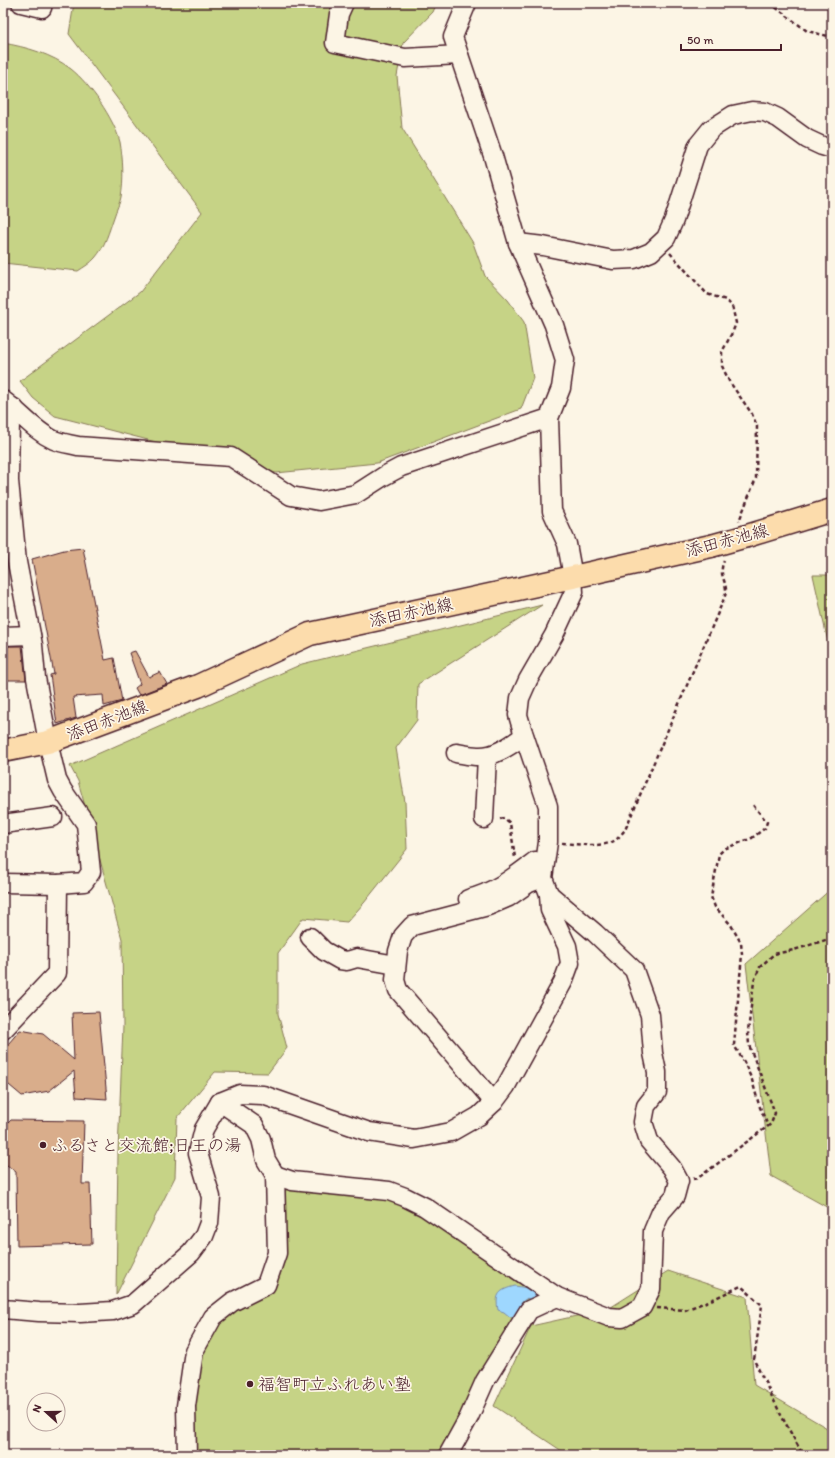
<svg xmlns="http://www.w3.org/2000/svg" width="835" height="1458" viewBox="0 0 835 1458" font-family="Itim,'Klee One',sans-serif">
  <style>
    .green { fill: #c6d386; stroke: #887958 }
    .water { fill: #9ed7fe; stroke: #7c8daa }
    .building { fill: #d9ad8b; stroke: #4a1f2b }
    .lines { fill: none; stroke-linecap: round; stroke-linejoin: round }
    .minor-casing { stroke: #4a1f2b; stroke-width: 21 }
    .major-casing { stroke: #4a1f2b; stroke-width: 25 }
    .path { stroke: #4a1f2b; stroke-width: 2.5; stroke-dasharray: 4 3; stroke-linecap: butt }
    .minor { stroke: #fcf5e5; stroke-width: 18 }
    .major { stroke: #fcdcac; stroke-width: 22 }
    .major-bridge-casing { stroke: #4a1f2b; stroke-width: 25; stroke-linecap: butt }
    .major-bridge { stroke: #fcdcac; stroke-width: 22 }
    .poi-dot { fill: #4a1f2b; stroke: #fcf5e5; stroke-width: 1.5 }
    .labels { text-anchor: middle; stroke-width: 3.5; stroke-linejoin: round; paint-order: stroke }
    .street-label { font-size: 17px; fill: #4a1f2b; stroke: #fcf5e5 }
    .poi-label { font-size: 17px; fill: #4a1f2b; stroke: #fcf5e5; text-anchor: start }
  </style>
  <rect width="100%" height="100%" fill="#fcf5e5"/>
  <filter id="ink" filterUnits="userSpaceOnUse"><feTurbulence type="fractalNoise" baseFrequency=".025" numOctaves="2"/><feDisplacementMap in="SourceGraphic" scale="8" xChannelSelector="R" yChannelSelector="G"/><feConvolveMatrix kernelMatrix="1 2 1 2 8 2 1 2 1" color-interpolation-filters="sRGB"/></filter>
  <g filter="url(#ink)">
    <g class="green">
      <path d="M74,3H437L433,12L403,43L397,76L402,128L473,243L485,276L508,300L524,322L533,378L521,409L377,463L276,473L55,416L33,398L20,381L140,292L202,212L69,34Z"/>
      <path d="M3,43C26,47 52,54 71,69C90,84 114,119 120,142C123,159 124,179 121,197C120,203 116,210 114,217C109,231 105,247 95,258C91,263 84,267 78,271L3,263Z"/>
      <path d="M813,575H832V654L830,651Z"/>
      <path d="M542,605L418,684L417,720L396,748L405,802L407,849L364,903L347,922L303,918L278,953V1014L287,1048L268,1073L215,1072L177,1118L175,1177L116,1295L118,1152L123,1026L122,939L78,781L70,766L302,664Z"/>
      <path d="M832,888V1210L771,1176L746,964Z"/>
      <path d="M281,1186L367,1194L419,1209L547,1292L448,1455H187L186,1406L213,1317L266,1285Z"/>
      <path d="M668,1271L747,1297L754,1385L827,1428L832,1424V1455H568L494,1406L531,1326L608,1309Z"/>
    </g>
    <path class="water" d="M515,1286L540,1290L544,1293L533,1302L527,1298L522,1302L515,1317H510L504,1312L498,1310C495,1294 499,1290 515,1286Z"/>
    <g class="building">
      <path d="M83,548L105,660L114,658L122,701L104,706L103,695L73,697L76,718L57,724L50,675L54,674L32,559L64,550Z"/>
      <path d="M3,646H22L26,680H3Z"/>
      <path d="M135,651L149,677L160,672L167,684L139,695L135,688L140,684L129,653Z"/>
      <path d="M99,1012L107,1099L76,1097L74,1071L49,1091L22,1096L3,1080V1050L20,1030L43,1034L74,1060L72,1013Z"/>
      <path d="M11,1120L84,1121L82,1184H90L92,1244L17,1246L16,1172L3,1162V1128Z"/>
    </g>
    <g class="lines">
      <g class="minor-casing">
        <g id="minor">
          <path d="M21,3L42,8L43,3"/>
          <path d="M344,3L339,14L335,43L405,58L459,55"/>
          <path d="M518,243L543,246L613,260L634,259L651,252L666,238L674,220L698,145L711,129L733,115L752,111L765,112L778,118L807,139L822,146L832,149"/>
          <path d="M3,400C20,412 34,431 54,440C61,443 70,444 78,446L231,457L291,496L319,501L356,494L384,476L401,467L549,418"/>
          <path d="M3,636L31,635"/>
          <path d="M456,753C463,754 471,756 478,756C495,757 511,745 524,736"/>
          <path d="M484,819L487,756"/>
          <path d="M3,824L53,817"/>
          <path d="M3,883L58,884L84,882L91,872L86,824L63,791L57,780L48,742L36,678L33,645L17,562L9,481L10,420L14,408"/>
          <path d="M468,899C494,893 514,877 535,861"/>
          <path d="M310,937L324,951L340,960L347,961L357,958L396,965"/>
          <path d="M3,1030L57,973L58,884"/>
          <path d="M494,1102L398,990L395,980L398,951L403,936L412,926L488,906L509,897L529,883L543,878"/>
          <path d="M275,1175L292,1181L389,1191L405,1197L425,1207L557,1297"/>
          <path d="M3,1309L39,1312L80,1313L113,1311L133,1304L191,1253L204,1236L209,1223L211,1197L198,1153L204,1129L220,1102L240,1094L263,1095L369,1132L414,1139L451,1132L479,1116L494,1102L506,1086L563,982L570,963L567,946L550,910L549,894L543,878L548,842V806L523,732L518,715L520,698L528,680L554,635L574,592L573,577L567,544L552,511L549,418L561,388L565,360L554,325L518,243L493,156L453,37L467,3"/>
          <path d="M187,1455L186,1406L194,1351L213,1317L232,1302L266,1285L277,1253L275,1175L266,1160L261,1139L254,1125L220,1102"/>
          <path d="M448,1455L469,1417L485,1381L529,1310L557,1297L609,1317L622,1318L642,1307L651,1289L653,1231L661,1212L675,1196L679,1181L672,1168L649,1141L643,1122L646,1106L657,1092V1072L653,1053L650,1015L634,970L595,933L549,894"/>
        </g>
      </g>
      <g class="major-casing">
        <g id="major">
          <path d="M747,536L832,510"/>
          <path d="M3,751L48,742L198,686L310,634L573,577L711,546"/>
        </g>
      </g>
      <g class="path">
        <path d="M770,3L807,31L832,37"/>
        <path d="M670,253L707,294L726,300L732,306L736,323L733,331L722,352V366L729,381L752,414L757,426L756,478L739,521"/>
        <path d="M753,805L767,822L765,828L752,838L724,849L719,854L711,897L715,907L731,925L741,943L742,954L734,1045L744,1062L752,1080L759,1105L768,1126"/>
        <path d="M500,819L504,818L510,823L515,858"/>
        <path d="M562,843C575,844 602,848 614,841C618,839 622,833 625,830L723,601C724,598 726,594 726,591C726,579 718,575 724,561"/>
        <path d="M693,1179L698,1178L771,1124L775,1113L749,1045L748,1032L754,981L760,967L774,954L794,950L832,938"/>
        <path d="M657,1308L685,1310L711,1300L741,1286L762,1305L754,1360L781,1415L803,1455"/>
      </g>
      <use href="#minor" class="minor"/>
      <use href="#major" class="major"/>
      <g class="major-bridge-casing">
        <path id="major-bridge" d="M711,546L747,536"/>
      </g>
      <use href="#major-bridge" class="major-bridge"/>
    </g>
  </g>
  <g class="poi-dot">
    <circle cx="43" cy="1145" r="4"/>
    <circle cx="250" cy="1384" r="4"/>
  </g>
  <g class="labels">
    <g class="street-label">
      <text transform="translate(727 540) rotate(-15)" y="6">添田赤池線</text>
      <text transform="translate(411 612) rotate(-12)" y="6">添田赤池線</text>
      <text transform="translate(107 720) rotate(-21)" y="6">添田赤池線</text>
    </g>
    <g class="poi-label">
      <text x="51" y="1151">ふるさと交流館;日王の湯</text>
      <text x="258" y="1390">福智町立ふれあい塾</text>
    </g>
  </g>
  <rect width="835" height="1458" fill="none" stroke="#fcf5e5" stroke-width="16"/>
  <rect x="8" y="8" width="819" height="1442" fill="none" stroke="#4a1f2b" stroke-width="1.5" filter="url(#ink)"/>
  <g transform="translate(46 1412) rotate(291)"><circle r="19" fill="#fcf5e5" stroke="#b59f9b"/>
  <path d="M0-3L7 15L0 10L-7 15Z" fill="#4a1f2b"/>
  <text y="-6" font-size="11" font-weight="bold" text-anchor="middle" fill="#4a1f2b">N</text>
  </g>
  <path d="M681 44v6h100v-6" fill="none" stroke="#4a1f2b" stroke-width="2"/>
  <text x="687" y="44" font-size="12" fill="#4a1f2b" stroke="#fcf5e5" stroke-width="3" paint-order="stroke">50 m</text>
</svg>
